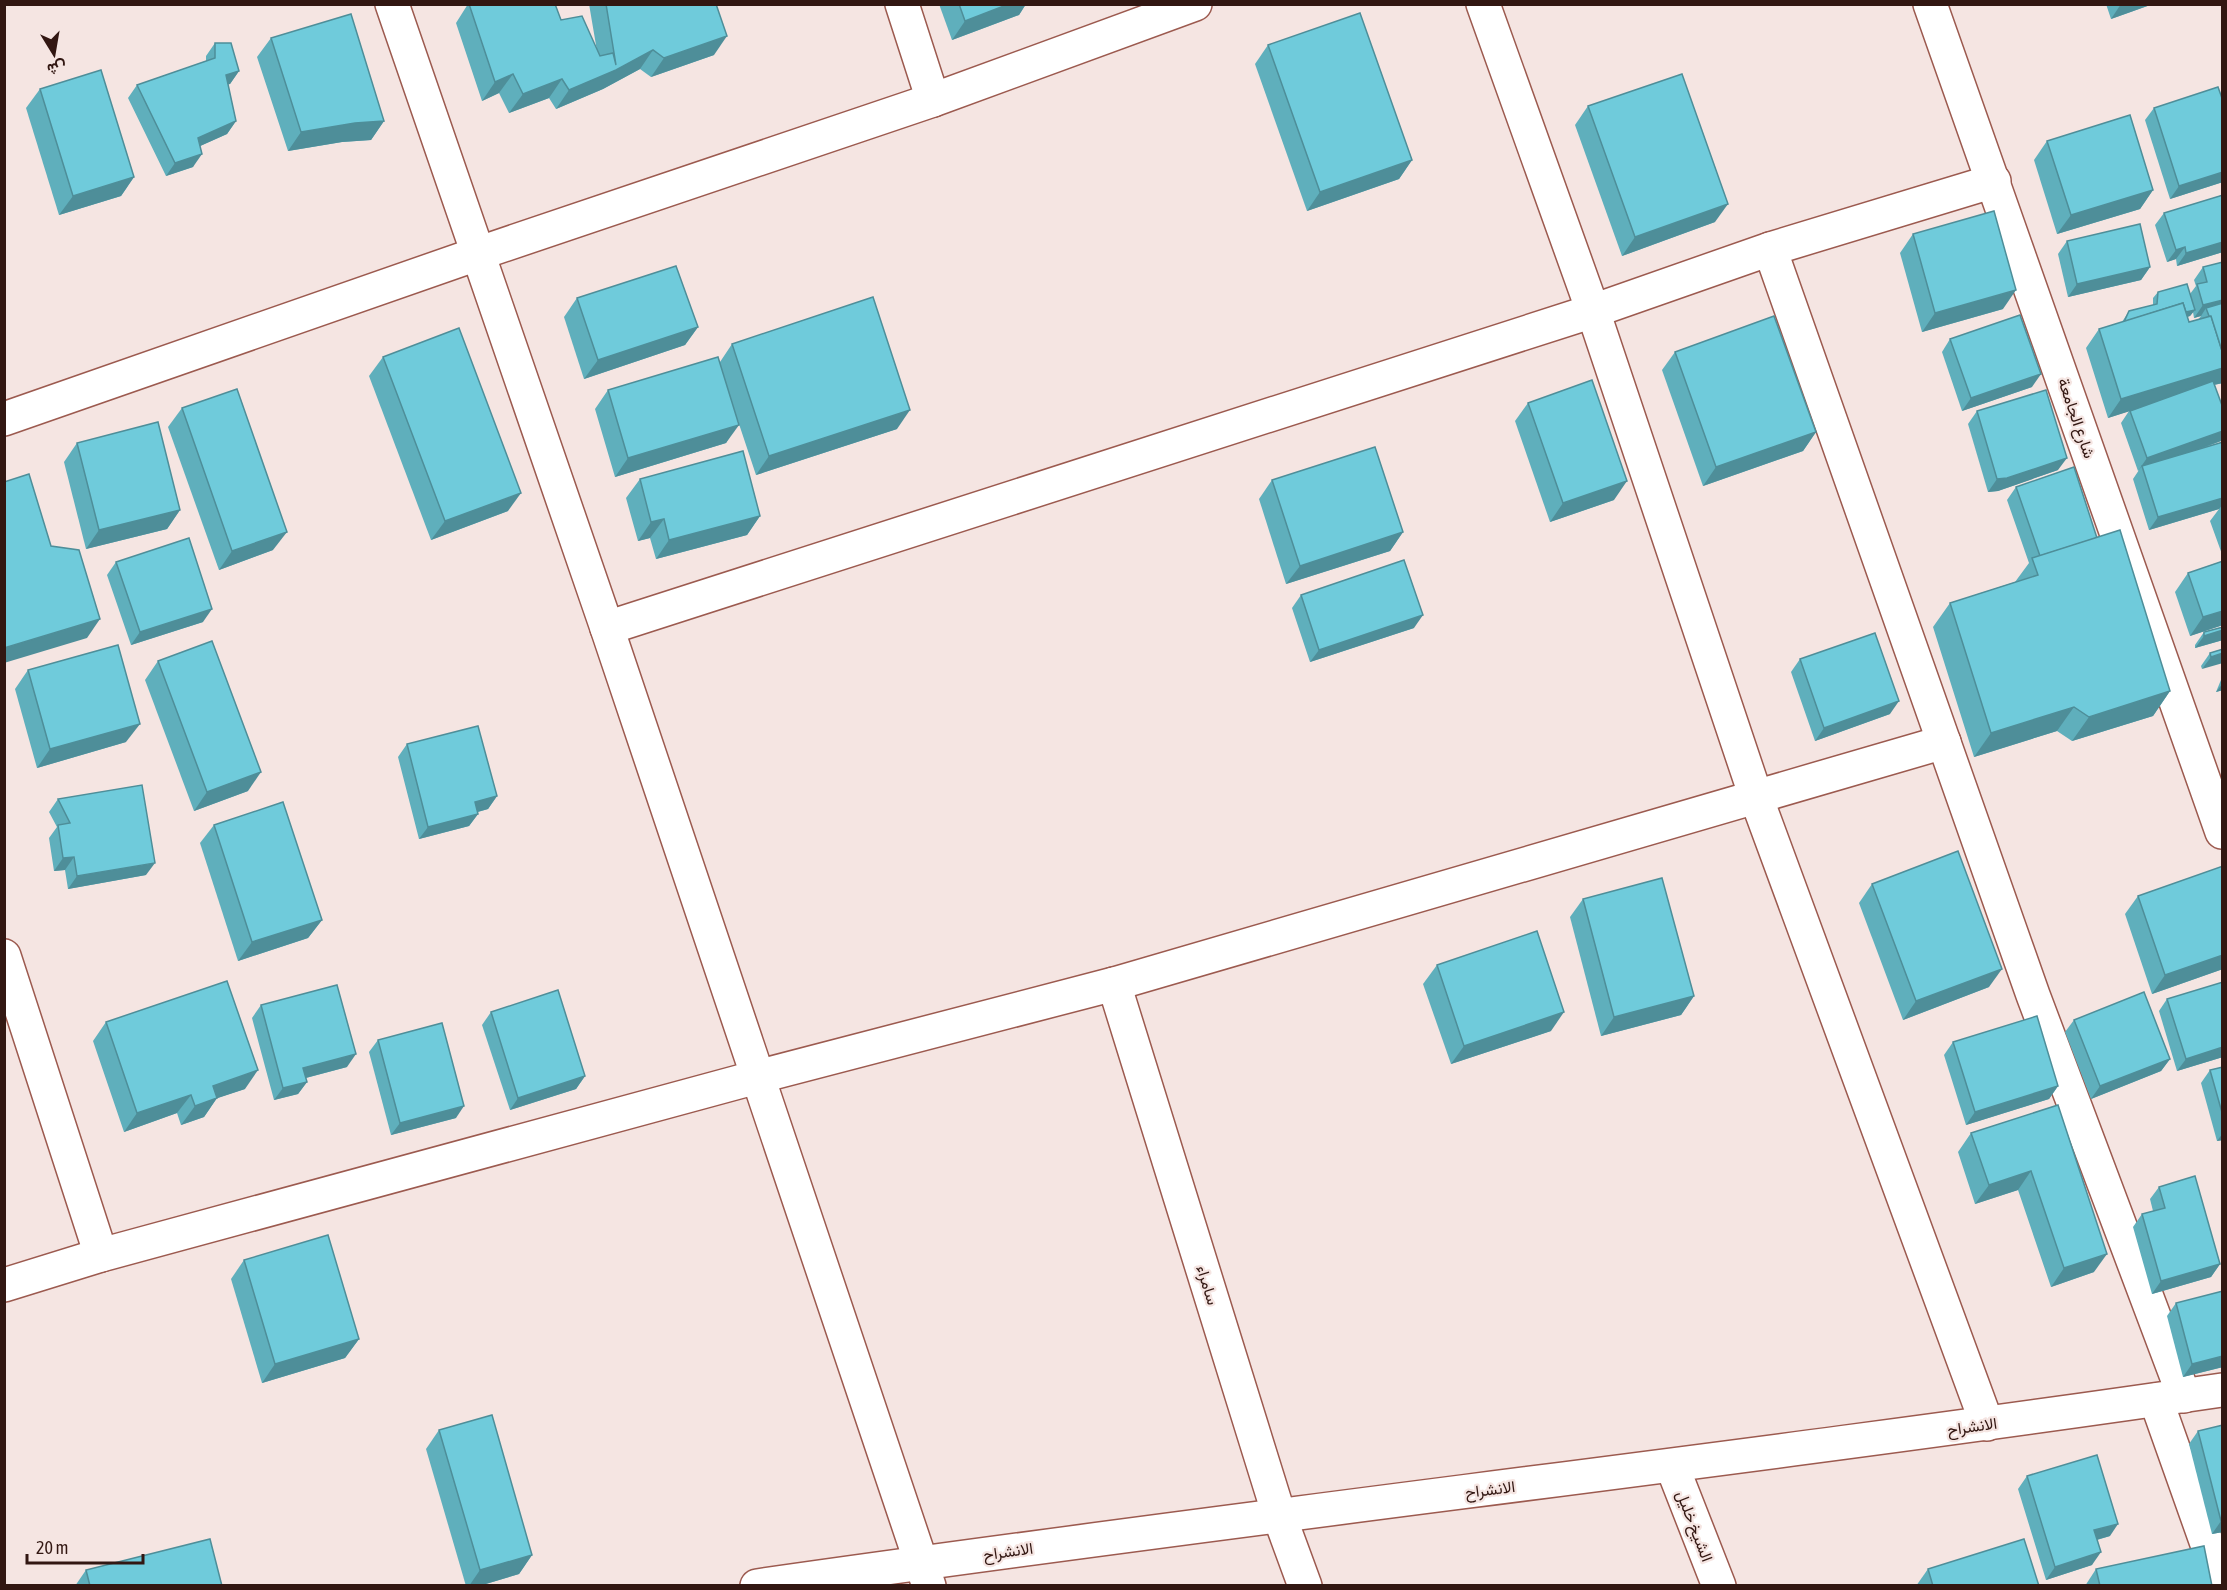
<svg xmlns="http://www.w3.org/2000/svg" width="2227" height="1590" viewBox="0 0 2227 1590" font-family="'Asap Condensed',Vazirmatn,sans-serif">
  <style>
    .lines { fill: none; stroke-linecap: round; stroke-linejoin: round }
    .minor-casing { stroke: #9c5a4f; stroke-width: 36 }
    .major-casing { stroke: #9c5a4f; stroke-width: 36 }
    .minor { stroke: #fff; stroke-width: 33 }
    .major { stroke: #fff; stroke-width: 33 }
    .wall { fill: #5fafbc; fill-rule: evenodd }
    .shaded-wall { fill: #4e8e99 }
    .building { fill: #6fcbdb; stroke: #4e8e99; stroke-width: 1.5 }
    .labels { text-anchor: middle; stroke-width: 4.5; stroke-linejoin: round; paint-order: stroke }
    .street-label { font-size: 16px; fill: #321712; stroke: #f5e5e2 }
  </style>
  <rect width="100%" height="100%" fill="#f5e5e2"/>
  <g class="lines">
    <g class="minor-casing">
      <g id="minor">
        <path d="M392,4L607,628L929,1586"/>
        <path d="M902,4L933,100"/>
        <path d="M1483,4L1593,311L1756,797L1987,1424"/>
        <path d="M1770,249L2033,995L2184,1396"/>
        <path d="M4,419L477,254L933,100L1195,4"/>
        <path d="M607,628L1593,311L1770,249L1994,181"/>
        <path d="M4,956L101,1255"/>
        <path d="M1114,984L1279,1515L1305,1586"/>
        <path d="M4,1285L101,1255L757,1077L1114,984L1944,742"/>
        <path d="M2156,1400L2222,1586"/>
        <path d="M1672,1466L1719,1586"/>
        <path d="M757,1586C1245,1516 1735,1461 2222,1390"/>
      </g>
    </g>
    <g class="major-casing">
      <path id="major" d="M1930,4L2222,832"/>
    </g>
    <use href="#minor" class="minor"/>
    <use href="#major" class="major"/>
  </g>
  <g class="wall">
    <path d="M468,4H555L561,20L597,51L589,4H716L714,55L651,77L640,69L603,89L556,109L549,98L509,113L499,93L482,101L456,23Z"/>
    <path d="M939,4H1026L1019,15L952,40Z"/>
    <path d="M2106,4H2153L2111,19Z"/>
    <path d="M271,38L384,121L371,140L342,142L288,151L257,57Z"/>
    <path d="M215,43L239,71L230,84H228L236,121L227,134L200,146L193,167L166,176L128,98L137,85L206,61V56Z"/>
    <path d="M1268,45L1412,160L1399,179L1307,211L1255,64Z"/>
    <path d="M40,89L134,177L121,196L59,215L26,108Z"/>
    <path d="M2223,101V182L2170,199L2145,120L2154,108Z"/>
    <path d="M1588,106L1715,222L1622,256L1575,125Z"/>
    <path d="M2047,141L2153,190L2140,209L2057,234L2034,160Z"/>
    <path d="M2223,195V252L2177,266L2176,259L2167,262L2155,225L2164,213Z"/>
    <path d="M1913,234L2003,309L1922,332L1900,253Z"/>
    <path d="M2067,241L2150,267L2141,280L2068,297L2058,254Z"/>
    <path d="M2223,262V383L2214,385L2223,408V439L2221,441L2206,447L2223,442V557L2210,521L2219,509L2149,530L2133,479L2139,470L2138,471L2121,423L2129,411L2108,418L2086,348L2099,329L2122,322L2129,311L2153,305V298L2158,292L2190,294L2196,286L2194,280L2203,267ZM2193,312L2194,318L2201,316L2198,320L2189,322L2187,317L2190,316Z"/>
    <path d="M577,298L698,327L685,345L584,379L564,317Z"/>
    <path d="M1950,339L2032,387L1962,411L1942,352Z"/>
    <path d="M732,344L897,429L756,475L738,421L726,443L615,477L595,409L608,390L720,362Z"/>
    <path d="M1675,352L1816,432L1803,451L1703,486L1662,370Z"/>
    <path d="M383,357L508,511L431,540L369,376Z"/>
    <path d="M1528,403L1614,500L1550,522L1515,421Z"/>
    <path d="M182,408L273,550L219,570L168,427Z"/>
    <path d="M1977,411L2058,470L1998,491L1988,492L1968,424Z"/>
    <path d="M77,443L180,510L167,529L86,549L64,462Z"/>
    <path d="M640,479L760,516L747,535L656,559L650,538L638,541L626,498Z"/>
    <path d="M1272,480L1403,532L1390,551L1286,584L1259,499Z"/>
    <path d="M2016,487L2097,538L2170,691L2153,716L2072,741L2057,731L1974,757L1933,627L1950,603L2015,582L2029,563L2007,500Z"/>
    <path d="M2223,561V625L2190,636L2175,592L2188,573Z"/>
    <path d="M116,562L203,622L131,645L107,575Z"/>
    <path d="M1301,595L1414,628L1310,662L1292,608Z"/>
    <path d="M2223,627V640L2195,648V645L2204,632Z"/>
    <path d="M2223,649L2202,669L2201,666L2210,653Z"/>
    <path d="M1800,659L1890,714L1815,741L1791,672Z"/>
    <path d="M158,661L248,791L194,811L145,680Z"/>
    <path d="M28,670L126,742L37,768L15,689Z"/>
    <path d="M2223,675V690L2216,692Z"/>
    <path d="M407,744L497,796L488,809L478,812V814L469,826L419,839L398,757Z"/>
    <path d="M58,799L146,875L68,889L65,870L54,871L49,838L57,827L49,812Z"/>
    <path d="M214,825L322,920L308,938L238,961L200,843Z"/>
    <path d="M1872,884L1989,987L1903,1020L1859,903Z"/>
    <path d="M2138,896L2223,969L2152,994L2125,914Z"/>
    <path d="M1583,899L1694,996L1681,1015L1601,1036L1570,917Z"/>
    <path d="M1437,965L1551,1031L1451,1064L1423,984Z"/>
    <path d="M2167,999L2223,1057L2177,1071L2159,1011Z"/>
    <path d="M261,1005L347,1067L306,1078L307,1082L298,1094L274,1100L252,1018Z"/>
    <path d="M491,1012L585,1076L576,1089L510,1110L482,1025Z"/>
    <path d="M2074,1020L2170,1059L2161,1071L2091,1099L2065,1032Z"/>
    <path d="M106,1022L245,1089L217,1098L204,1117L181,1125L177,1113L124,1132L93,1041Z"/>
    <path d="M378,1040L456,1118L391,1135L369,1052Z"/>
    <path d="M1953,1042L2058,1086L2049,1099L1966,1125L1944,1055Z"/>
    <path d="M2223,1067V1140L2217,1141L2201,1083L2210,1070Z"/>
    <path d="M2058,1105L2094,1272L2051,1287L2018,1190L1975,1204L1958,1152L1971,1133Z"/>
    <path d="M2159,1187L2220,1264L2211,1277L2152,1294L2133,1227L2142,1214L2153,1211L2150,1199Z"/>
    <path d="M244,1260L359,1339L345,1358L262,1383L231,1279Z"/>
    <path d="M2176,1303L2223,1367L2183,1377L2167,1316Z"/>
    <path d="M2223,1425V1532L2212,1534L2189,1444L2198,1431Z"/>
    <path d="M439,1430L532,1555L519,1574L479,1586H466L426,1449Z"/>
    <path d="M2027,1476L2110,1536L2097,1540L2092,1565L2046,1580L2018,1489Z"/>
    <path d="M1928,1569L2039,1586H1916Z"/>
    <path d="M2096,1569L2212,1586H2085Z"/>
    <path d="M86,1570L222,1586H75Z"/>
  </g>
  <g class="shaded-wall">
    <path d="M1009,4H1026L1019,15L952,40L965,21Z"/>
    <path d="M2121,4H2153L2111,19Z"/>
    <path d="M727,36L714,55L651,77L664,58Z"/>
    <path d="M653,50L640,69L603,89L556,109L569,90Z"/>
    <path d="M239,71L230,84L217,88L226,75Z"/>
    <path d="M513,74L499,93L482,101L495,82Z"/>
    <path d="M562,79L549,98L509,113L523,94Z"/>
    <path d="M236,121L227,134L189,151L198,138Z"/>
    <path d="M384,121L371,140L342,142L288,151L301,132L355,123Z"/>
    <path d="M202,154L193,167L166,176L175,163Z"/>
    <path d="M1412,160L1399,179L1307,211L1320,192Z"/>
    <path d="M2223,172V182L2170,199L2179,186Z"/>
    <path d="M134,177L121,196L59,215L73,196Z"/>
    <path d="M2153,190L2140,209L2057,234L2071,215Z"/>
    <path d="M1728,204L1715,222L1622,256L1635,237Z"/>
    <path d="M2223,242V252L2177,266L2186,253Z"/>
    <path d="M2185,247L2176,259L2167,262L2176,250Z"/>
    <path d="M2150,267L2141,280L2068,297L2077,284Z"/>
    <path d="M2016,290L2003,309L1922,332L1935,313Z"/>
    <path d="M2223,300V310L2206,308L2201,316L2194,318L2203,305Z"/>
    <path d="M2195,310L2190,316L2122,336L2126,330Z"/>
    <path d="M698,327L685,345L584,379L598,360Z"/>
    <path d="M2223,368V383L2213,385L2108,418L2121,399Z"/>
    <path d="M2041,374L2032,387L1962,411L1971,398Z"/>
    <path d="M910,410L897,429L756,475L769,456Z"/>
    <path d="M739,425L726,443L615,477L628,458Z"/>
    <path d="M2223,431V439L2221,441L2143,469L2142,466L2138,471L2147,458Z"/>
    <path d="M1816,432L1803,451L1703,486L1716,467Z"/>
    <path d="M2067,458L2058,470L1998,491L1988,492L1997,479Z"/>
    <path d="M1627,481L1614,500L1550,522L1563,503Z"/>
    <path d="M521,493L508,511L431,540L445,521Z"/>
    <path d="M2223,498V504L2219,509L2149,530L2158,517Z"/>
    <path d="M180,510L167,529L86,549L99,530Z"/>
    <path d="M760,516L747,535L656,559L669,540Z"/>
    <path d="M664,519L650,538L638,541L651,522Z"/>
    <path d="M287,532L273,550L219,570L232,551Z"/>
    <path d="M1403,532L1390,551L1286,584L1300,566Z"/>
    <path d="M212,609L203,622L131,645L140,632Z"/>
    <path d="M2223,611V625L2190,636L2203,617Z"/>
    <path d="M1423,615L1414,628L1310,662L1319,650Z"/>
    <path d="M100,619L87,638L4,663V648Z"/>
    <path d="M2223,630V640L2195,648L2204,636Z"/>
    <path d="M2223,653V663L2202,669L2211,657Z"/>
    <path d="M2223,683V690L2216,692Z"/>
    <path d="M2170,691L2153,716L2072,741L2089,717Z"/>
    <path d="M1899,701L1890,714L1815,741L1824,728Z"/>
    <path d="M2074,707L2057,731L1974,757L1991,733Z"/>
    <path d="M140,724L126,742L37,768L50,749Z"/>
    <path d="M261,772L248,791L194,811L207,792Z"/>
    <path d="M497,796L488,809L466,815L475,802Z"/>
    <path d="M478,814L469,826L419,839L428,827Z"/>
    <path d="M74,857L65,870L54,871L63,858Z"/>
    <path d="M155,863L146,875L68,889L77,876Z"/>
    <path d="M322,920L308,938L238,961L252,942Z"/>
    <path d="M2223,955V969L2152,994L2165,975Z"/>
    <path d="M2002,969L1989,987L1903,1020L1916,1001Z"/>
    <path d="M1694,996L1681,1015L1601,1036L1614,1017Z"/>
    <path d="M1564,1012L1551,1031L1451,1064L1464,1046Z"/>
    <path d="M2223,1047V1057L2177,1071L2186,1059Z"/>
    <path d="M356,1054L347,1067L294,1081L303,1068Z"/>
    <path d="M2170,1059L2161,1071L2091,1099L2100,1086Z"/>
    <path d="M258,1070L245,1089L200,1104L213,1086Z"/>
    <path d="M585,1076L576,1089L510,1110L518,1098Z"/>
    <path d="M307,1082L298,1094L274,1100L283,1088Z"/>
    <path d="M2058,1086L2049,1099L1966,1125L1975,1112Z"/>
    <path d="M191,1095L177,1113L124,1132L137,1113Z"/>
    <path d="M217,1098L204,1117L181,1125L195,1106Z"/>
    <path d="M464,1106L456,1118L391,1135L400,1123Z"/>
    <path d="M2223,1133V1140L2217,1141Z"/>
    <path d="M2031,1171L2018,1190L1975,1204L1989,1185Z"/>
    <path d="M2107,1254L2094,1272L2051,1287L2064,1268Z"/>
    <path d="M2220,1264L2211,1277L2152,1294L2161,1281Z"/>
    <path d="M359,1339L345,1358L262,1383L275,1364Z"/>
    <path d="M2223,1356V1367L2183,1377L2192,1364Z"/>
    <path d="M2221,1521H2223V1532L2212,1534Z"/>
    <path d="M2118,1524L2110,1536L2085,1543L2094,1530Z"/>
    <path d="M2101,1552L2092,1565L2046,1580L2055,1567Z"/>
    <path d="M532,1555L519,1574L479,1586H469L480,1570Z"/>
  </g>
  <g class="building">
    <path d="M469,4H555L561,20L582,16L600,56L613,53L616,65L606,4H716L727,36L664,58L653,50L616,70L569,90L562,79L523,94L513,74L495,82Z"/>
    <path d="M959,4H1009L965,21Z"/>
    <path d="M1360,13L1412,160L1320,192L1268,45Z"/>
    <path d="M351,14L384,121L355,123L301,132L271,38Z"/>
    <path d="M215,43H231L239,71L226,75L236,121L198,138L202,154L175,163L137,85L215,58Z"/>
    <path d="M101,70L134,177L73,196L40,89Z"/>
    <path d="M1682,74L1728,204L1635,237L1588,106Z"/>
    <path d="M2218,87L2223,101V172L2179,186L2154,108Z"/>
    <path d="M2130,115L2153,190L2071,215L2047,141Z"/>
    <path d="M2223,195V242L2186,253L2185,247L2176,250L2164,213Z"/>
    <path d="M1994,211L2016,290L1935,313L1913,234Z"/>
    <path d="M2140,224L2150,267L2077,284L2067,241Z"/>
    <path d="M2223,262V300L2203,305L2197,284L2207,282L2203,267Z"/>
    <path d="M676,266L698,327L598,360L577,298Z"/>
    <path d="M2187,284L2195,310L2186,312L2183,303L2124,322L2129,311L2157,304L2158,292Z"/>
    <path d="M873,297L910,410L769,456L732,344Z"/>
    <path d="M2183,303L2189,322L2211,316L2223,354V368L2121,399L2099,329Z"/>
    <path d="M2223,303V354L2211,316H2209L2206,308Z"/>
    <path d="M2020,315L2041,374L1971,398L1950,339Z"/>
    <path d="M1774,316L1816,432L1716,467L1675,352Z"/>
    <path d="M459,328L521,493L445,521L383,357Z"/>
    <path d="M718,357L739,425L628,458L608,390Z"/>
    <path d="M1592,380L1627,481L1563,503L1528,403Z"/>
    <path d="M2213,381L2223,408V431L2147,458L2130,411Z"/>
    <path d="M237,389L287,532L232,551L182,408Z"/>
    <path d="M2046,390L2067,458L2007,478L1997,479L1977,411Z"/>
    <path d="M158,422L180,510L99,530L77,443Z"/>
    <path d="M2223,442V498L2158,517L2142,466Z"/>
    <path d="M1375,447L1403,532L1300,566L1272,480Z"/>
    <path d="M743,451L760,516L669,540L664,519L651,522L640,479Z"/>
    <path d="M2074,467L2097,538L2040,556L2016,487Z"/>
    <path d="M29,474L51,546L79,550L100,619L4,648V482Z"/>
    <path d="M2120,530L2170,691L2089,717L2074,707L1991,733L1950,603L2038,575L2032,558Z"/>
    <path d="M189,538L212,609L140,632L116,562Z"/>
    <path d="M1404,560L1423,615L1319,650L1301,595Z"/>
    <path d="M2223,561V611L2203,617L2188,573Z"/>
    <path d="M2223,627V630L2204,636V632Z"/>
    <path d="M1875,633L1899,701L1824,728L1800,659Z"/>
    <path d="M212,641L261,772L207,792L158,661Z"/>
    <path d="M118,645L140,724L50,749L28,670Z"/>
    <path d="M2223,649V653L2211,657L2210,653Z"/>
    <path d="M478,726L497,796L475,802L478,814L428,827L407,744Z"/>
    <path d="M142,785L155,863L77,876L74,857L63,858L58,825L70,823L58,799Z"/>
    <path d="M283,802L322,920L252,942L214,825Z"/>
    <path d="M1958,851L2002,969L1916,1001L1872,884Z"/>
    <path d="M2223,866V955L2165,975L2138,896Z"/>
    <path d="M1662,878L1694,996L1614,1017L1583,899Z"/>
    <path d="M1537,931L1564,1012L1464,1046L1437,965Z"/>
    <path d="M227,981L258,1070L213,1086L217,1098L195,1106L191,1095L137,1113L106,1022Z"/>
    <path d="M2223,982V1047L2186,1059L2167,999Z"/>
    <path d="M337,985L356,1054L303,1068L307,1082L283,1088L261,1005Z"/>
    <path d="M558,990L585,1076L518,1098L491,1012Z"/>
    <path d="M2144,992L2170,1059L2100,1086L2074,1020Z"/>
    <path d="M2037,1016L2058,1086L1975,1112L1953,1042Z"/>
    <path d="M442,1023L464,1106L400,1123L378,1040Z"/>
    <path d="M2223,1067V1116L2210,1070Z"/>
    <path d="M2058,1105L2107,1254L2064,1268L2031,1171L1989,1185L1971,1133Z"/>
    <path d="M2195,1176L2220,1264L2161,1281L2142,1214L2165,1208L2159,1187Z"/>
    <path d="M328,1235L359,1339L275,1364L244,1260Z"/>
    <path d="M2223,1291V1356L2192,1364L2176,1303Z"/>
    <path d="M492,1415L532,1555L480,1570L439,1430Z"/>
    <path d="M2223,1425V1521H2221L2198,1431Z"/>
    <path d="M2097,1455L2118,1524L2094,1530L2101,1552L2055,1567L2027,1476Z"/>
    <path d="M210,1539L222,1586H90L86,1570Z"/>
    <path d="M2024,1539L2039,1586H1933L1928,1569Z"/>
    <path d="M2204,1546L2212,1586H2100L2096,1569Z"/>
  </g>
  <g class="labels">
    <g class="street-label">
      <text transform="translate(2077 418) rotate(71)" y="6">شارع الجامعة</text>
      <text transform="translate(1208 1285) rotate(73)" y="6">سامراء</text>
      <text transform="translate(1972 1426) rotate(-8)" y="6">الانشراح</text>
      <text transform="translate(1490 1489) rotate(-7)" y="6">الانشراح</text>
      <text transform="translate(1695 1526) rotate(69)" y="6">الشيخ خليل</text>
      <text transform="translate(1008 1551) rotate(-8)" y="6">الانشراح</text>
    </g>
  </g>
  <rect width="2227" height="1590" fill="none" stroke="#321712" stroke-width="12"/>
  <g transform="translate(54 54) rotate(169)" stroke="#f5e5e2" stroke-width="4.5" paint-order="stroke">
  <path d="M0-4.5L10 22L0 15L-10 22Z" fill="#321712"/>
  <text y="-9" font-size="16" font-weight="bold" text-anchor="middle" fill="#321712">ش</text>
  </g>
  <path d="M27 1554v9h116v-9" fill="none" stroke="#321712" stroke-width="3"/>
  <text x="36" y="1554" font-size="18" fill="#321712" stroke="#f5e5e2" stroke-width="4.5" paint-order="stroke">20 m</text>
</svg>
